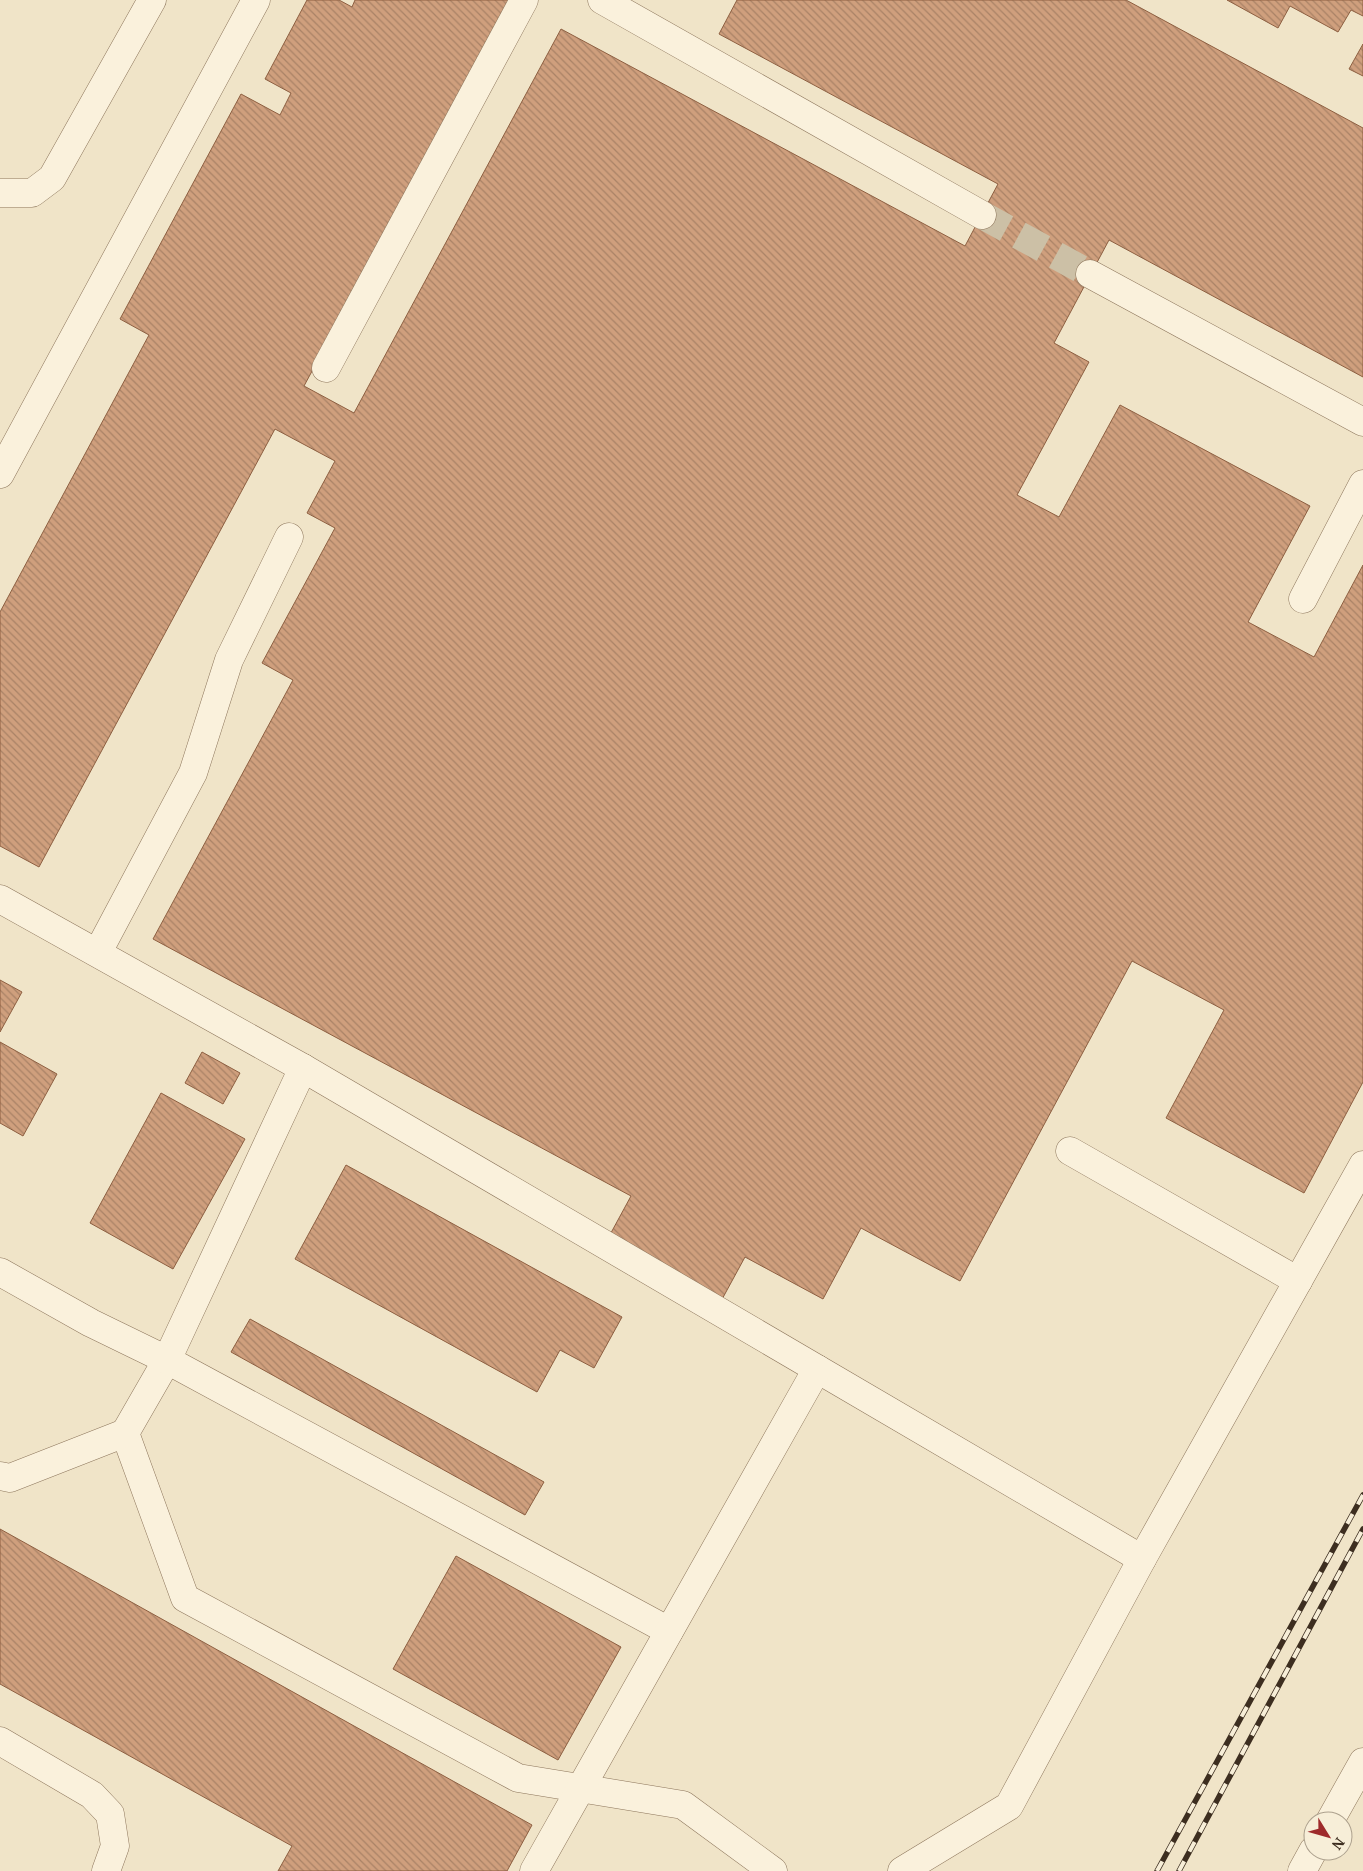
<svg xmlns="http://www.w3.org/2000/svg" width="1363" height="1871" viewBox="0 0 1363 1871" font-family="'PT Serif',serif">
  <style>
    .building { fill: url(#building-back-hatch); stroke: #8d5f41 }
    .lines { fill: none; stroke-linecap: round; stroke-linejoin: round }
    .minor-tunnel { stroke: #ccc0a6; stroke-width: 28; stroke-dasharray: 28 14; stroke-linecap: butt }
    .minor-casing { stroke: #8d765c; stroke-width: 29 }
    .minor { stroke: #faf1dc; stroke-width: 28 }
    .rail-casing { stroke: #3d2e20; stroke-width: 5.5 }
    .rail { stroke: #f7eed8; stroke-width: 4; stroke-dasharray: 11; stroke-linecap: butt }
  </style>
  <defs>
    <pattern id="building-back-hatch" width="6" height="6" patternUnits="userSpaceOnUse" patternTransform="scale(1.25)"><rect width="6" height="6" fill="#cf9f7d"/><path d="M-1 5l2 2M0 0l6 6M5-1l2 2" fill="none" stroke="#a98266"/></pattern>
  </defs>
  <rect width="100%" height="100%" fill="#f0e4c8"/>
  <g class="building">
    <path d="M307,0H339L352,7L355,0H512L304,386L354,413L561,29L965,246L998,184L719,34L737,0H1126L1363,128V377L1109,240L1054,343L1089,362L1017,495L1059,517L1120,405L1310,506L1248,622L1314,657L1363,565V1082L1304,1193L1166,1118L1224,1010L1132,961L960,1281L861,1228L823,1299L745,1257L720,1303L606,1242L631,1196L153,939L293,680L262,663L335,528L307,513L335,461L275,429L39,867L0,846V612L149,335L120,319L241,94L280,115L291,93L265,79Z"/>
    <path d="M1227,0H1363V16L1351,10L1338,32L1290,6L1278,28Z"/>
    <path d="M1363,44V76L1349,69Z"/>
    <path d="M0,980L22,992L0,1032Z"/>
    <path d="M0,1042L57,1074L23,1136L0,1123Z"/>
    <path d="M202,1052L240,1073L223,1104L185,1083Z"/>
    <path d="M161,1093L245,1139L173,1269L90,1223Z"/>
    <path d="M346,1165L622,1317L594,1368L560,1350L537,1392L295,1259Z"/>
    <path d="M250,1319L544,1482L525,1515L231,1352Z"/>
    <path d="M0,1529L532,1825L507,1871H278L292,1846L0,1684Z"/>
    <path d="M456,1556L621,1647L558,1760L393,1669Z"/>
  </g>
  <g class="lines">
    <path class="minor-tunnel" d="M982,215L1090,274"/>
    <g class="minor-casing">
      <g id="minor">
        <path d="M602,0L982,215"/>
        <path d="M0,193H32L52,178L152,0"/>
        <path d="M1090,274L1363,422"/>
        <path d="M326,368L524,0"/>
        <path d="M0,474L256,0"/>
        <path d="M1303,599L1363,484"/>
        <path d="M0,899L303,1068L1142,1559"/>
        <path d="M98,952L193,773L229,660L289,537"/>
        <path d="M303,1068L167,1360L125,1433L185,1598L518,1778L683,1805L773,1871"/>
        <path d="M1070,1151L1298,1281"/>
        <path d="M0,1272L91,1323L167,1360L669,1631"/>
        <path d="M0,1476L10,1478L125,1433"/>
        <path d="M0,1741L92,1795L110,1814L115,1846L106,1871"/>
        <path d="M1330,1821L1363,1762"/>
        <path d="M534,1871L817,1369"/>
        <path d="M902,1871L1009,1806L1142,1559L1363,1165"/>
        <path d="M1302,1871L1313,1851"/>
      </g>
    </g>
    <use href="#minor" class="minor"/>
    <g class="rail-casing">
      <g id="rail">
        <path d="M1157,1871L1363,1495"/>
        <path d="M1179,1871L1363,1529"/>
      </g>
    </g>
    <use href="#rail" class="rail"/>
  </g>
  <g transform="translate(1328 1836) rotate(127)"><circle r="24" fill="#f7eed8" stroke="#ada18e"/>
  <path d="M0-4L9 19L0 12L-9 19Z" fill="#9e2a2b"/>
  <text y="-8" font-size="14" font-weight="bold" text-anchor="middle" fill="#3d2e20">N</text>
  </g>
</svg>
